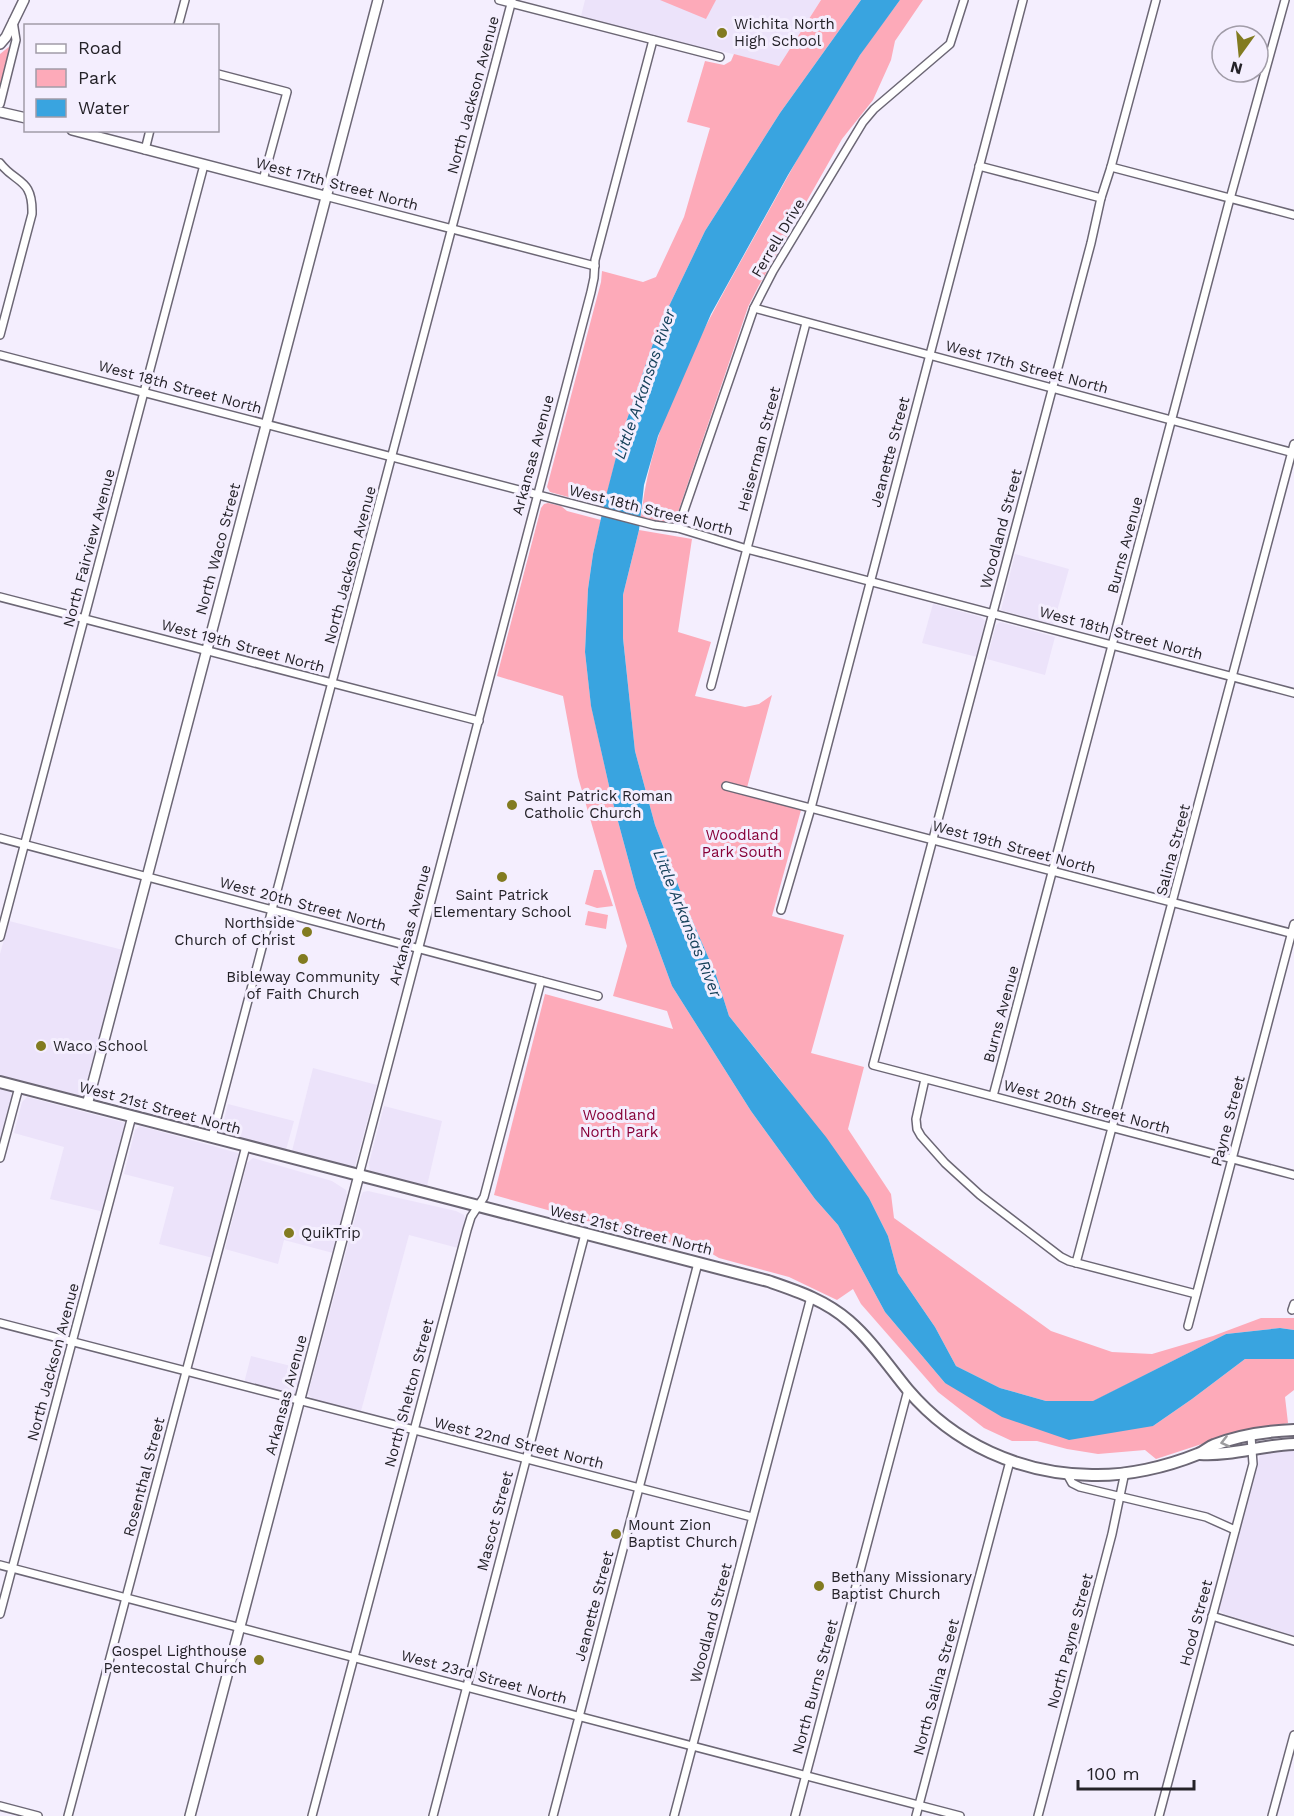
<svg xmlns="http://www.w3.org/2000/svg" width="1294" height="1816" viewBox="0 0 1294 1816" font-family="'Work Sans',sans-serif">
  <style>
    .built { fill: #ece3fa }
    .green { fill: #fdaab9 }
    .water { fill: #39a4e0 }
    .lines { fill: none; stroke-linecap: round; stroke-linejoin: round }
    .minor-casing { stroke: #6c6775; stroke-width: 10 }
    .tertiary-casing { stroke: #6c6775; stroke-width: 12 }
    .secondary-casing { stroke: #6c6775; stroke-width: 14 }
    .minor { stroke: #fff; stroke-width: 7 }
    .tertiary { stroke: #fff; stroke-width: 9 }
    .secondary { stroke: #fff; stroke-width: 10 }
    .oneway { stroke: #9c9c9e }
    .poi-dot { fill: #827b20; stroke: #f4eefe; stroke-width: 2 }
    .labels { text-anchor: middle; stroke-width: 6; stroke-linejoin: round; paint-order: stroke }
    .poi-label { font-size: 15px; fill: #242228; stroke: #f4eefe; text-anchor: start }
    .street-label { font-size: 15px; fill: #242228; stroke: #f4eefe }
    .park-label { font-size: 15px; fill: #870138; stroke: #f4eefe }
    .water-label { font-size: 16px; font-style: italic; fill: #17425b; stroke: #f4eefe }
  </style>
  <rect width="100%" height="100%" fill="#f4eefe"/>
  <g class="built">
    <path d="M585,0H821L779,66L717,50H705L581,16Z"/>
    <path d="M1015,554L1069,569L1053,625L1001,610Z"/>
    <path d="M933,604L981,617L985,621L977,657L922,643Z"/>
    <path d="M1000,622L1055,637L1045,675L987,659L996,625Z"/>
    <path d="M9,921L123,950L86,1092L82,1095L76,1096L0,1077V954Z"/>
    <path d="M313,1068L377,1085L355,1166L353,1167L292,1151Z"/>
    <path d="M0,1088L9,1090L13,1097L0,1147Z"/>
    <path d="M27,1097L126,1123L104,1212L50,1199L64,1147L14,1133L22,1102Z"/>
    <path d="M228,1104L294,1121L286,1150L223,1134L221,1131Z"/>
    <path d="M384,1106L442,1121L427,1186L370,1171L369,1163Z"/>
    <path d="M140,1126L238,1153L239,1156L213,1258L159,1244L174,1187L124,1174L135,1130Z"/>
    <path d="M253,1158L332,1181L346,1190L348,1199L333,1253L284,1240L278,1264L225,1249L247,1163Z"/>
    <path d="M368,1191L456,1211L464,1215L465,1218L458,1248L409,1235L361,1411L314,1400L308,1394L361,1196L363,1192Z"/>
    <path d="M251,1356L303,1369L298,1392L291,1395L244,1383Z"/>
    <path d="M1294,1450V1636L1224,1614L1219,1610L1260,1455L1265,1453Z"/>
  </g>
  <g class="green">
    <path d="M660,0H716L706,19Z"/>
    <path d="M821,0H861L780,113L705,231L658,329L622,434L605,502L575,494L568,497L550,492L547,487L601,282L602,271L643,282L656,277L684,217L710,128L687,122L705,61L724,65L731,61L734,54L779,66Z"/>
    <path d="M900,0H923L895,41L891,60L873,100L842,139L758,287L748,307L674,524L641,517C652,414 708,321 757,232C790,173 822,112 860,55C872,36 887,18 900,0Z"/>
    <path d="M10,46L12,47L0,95V54Z"/>
    <path d="M548,503L561,506L567,511L601,520L593,554L588,589L585,652L591,705L612,799L636,888L672,986L751,1111L815,1199L838,1225L885,1312L945,1383L1153,1426L1192,1399L1245,1359H1294V1390L1285,1397L1288,1423L1214,1440L1156,1459L1145,1450L1098,1454L1067,1449L1037,1441H1012L984,1428L938,1392L861,1304L853,1289L837,1300L789,1277L719,1258L709,1252L623,1231L494,1195L545,994L673,1029L667,1011L613,996L627,946L578,777L563,696L497,676L541,508L544,504Z"/>
    <path d="M639,530L692,539L678,632L711,642L695,696L745,707L759,704L772,695L745,795L801,810L772,916L844,935L811,1053L864,1067L848,1129L891,1194L894,1218L1051,1331L1112,1352L1152,1354L1213,1336L1261,1318H1294V1330L1280,1328L1226,1334L1094,1401H1046L1000,1388L956,1366L935,1327L898,1273L888,1236L869,1198L779,1078L729,1016L716,975L688,911L655,825L635,751L623,638V595Z"/>
    <path d="M594,870H601L613,906L597,908L585,904Z"/>
    <path d="M588,911L608,915L606,929L585,925Z"/>
  </g>
  <path class="water" d="M861,0H900L860,55L788,175L711,314L658,436L644,485L639,530L623,595V638L635,751L655,825L688,911L716,975L729,1016L826,1137L869,1198L888,1236L898,1273L935,1327L956,1366L1000,1388L1046,1401H1093L1226,1334L1280,1328L1294,1330V1359H1245L1192,1399L1153,1426L1069,1440L1002,1417L945,1383L885,1312L838,1225L815,1199L751,1111L672,986L636,888L612,799L591,706L585,652L588,589L593,554L606,496L622,434L658,329L705,231L780,113Z"/>
  <g class="lines">
    <g class="minor-casing">
      <g id="minor">
        <path d="M499,0L720,57"/>
        <path d="M1156,0L1111,167L1101,198L1091,243L873,1065L1294,1175"/>
        <path d="M178,26L185,0"/>
        <path d="M218,74L287,92L263,180"/>
        <path d="M0,104L16,40L13,21"/>
        <path d="M145,150L150,130"/>
        <path d="M0,163C16,184 33,178 32,214L0,335"/>
        <path d="M979,166L1101,198"/>
        <path d="M1111,167L1294,215"/>
        <path d="M325,196L595,266"/>
        <path d="M754,308L1294,453"/>
        <path d="M0,355L654,525L678,528L747,549L1294,693"/>
        <path d="M678,528L754,308L773,271L863,122L874,109L950,44L964,0"/>
        <path d="M0,597L479,721"/>
        <path d="M711,686L806,323"/>
        <path d="M726,786L1294,934"/>
        <path d="M0,838L598,996"/>
        <path d="M781,910L811,808L1023,0"/>
        <path d="M0,937L204,165"/>
        <path d="M925,1079L916,1119L917,1129L921,1136L945,1163L980,1195L1061,1257L1069,1261L1196,1294"/>
        <path d="M993,1096L1228,206L1285,0"/>
        <path d="M212,1137L512,0"/>
        <path d="M0,1158L19,1087"/>
        <path d="M359,1175L591,292L594,278L595,260L653,40"/>
        <path d="M1076,1263L1294,444"/>
        <path d="M1292,1310L1294,1304"/>
        <path d="M0,1323L752,1517"/>
        <path d="M1188,1326L1294,924"/>
        <path d="M1067,1474L1072,1483L1080,1487L1206,1517L1235,1530"/>
        <path d="M0,1565L960,1816"/>
        <path d="M0,1614L132,1116"/>
        <path d="M1212,1616L1294,1641"/>
        <path d="M0,1806L38,1816"/>
        <path d="M68,1816L246,1146"/>
        <path d="M312,1816L467,1230L471,1217L484,1197L541,981"/>
        <path d="M433,1816L585,1234"/>
        <path d="M553,1816L698,1263"/>
        <path d="M674,1816L811,1297"/>
        <path d="M795,1816L908,1390"/>
        <path d="M916,1816L1010,1461"/>
        <path d="M1038,1816L1112,1534L1125,1472"/>
        <path d="M1159,1816L1253,1464L1251,1436"/>
        <path d="M1272,1816L1294,1735"/>
      </g>
    </g>
    <g class="tertiary-casing">
      <g id="tertiary">
        <path d="M0,44L6,37L24,0"/>
        <path d="M0,112L26,118"/>
        <path d="M72,130L325,196"/>
        <path d="M87,1105L378,0"/>
        <path d="M190,1816L359,1175"/>
      </g>
    </g>
    <g class="secondary-casing">
      <g id="secondary">
        <path d="M0,1082L768,1281C797,1291 825,1300 849,1321C872,1341 889,1367 908,1390C954,1444 1020,1474 1092,1475C1127,1476 1166,1467 1198,1454C1204,1452 1208,1447 1214,1445C1238,1436 1268,1431 1294,1430"/>
        <path d="M1200,1454C1232,1456 1262,1445 1294,1444"/>
      </g>
    </g>
    <use href="#minor" class="minor"/>
    <use href="#tertiary" class="tertiary"/>
    <use href="#secondary" class="secondary"/>
  </g>
  <defs><path id="oneway-chevron" d="M-2-3.5L2.5 0L-2 3.5" fill="none" stroke-width="1.6" stroke-linecap="round" stroke-linejoin="round" transform="scale(1.5)"/></defs>
  <use class="oneway" href="#oneway-chevron" transform="translate(1225 1442) rotate(166)"/>
  <g class="poi-dot">
    <circle cx="722" cy="33" r="6"/>
    <circle cx="512" cy="805" r="6"/>
    <circle cx="502" cy="877" r="6"/>
    <circle cx="307" cy="932" r="6"/>
    <circle cx="303" cy="959" r="6"/>
    <circle cx="41" cy="1046" r="6"/>
    <circle cx="289" cy="1233" r="6"/>
    <circle cx="616" cy="1534" r="6"/>
    <circle cx="819" cy="1586" r="6"/>
    <circle cx="259" cy="1660" r="6"/>
  </g>
  <g class="labels">
    <g class="poi-label">
      <text x="734" y="29">Wichita North<tspan x="734" dy="17">High School</tspan></text>
      <text x="524" y="801">Saint Patrick Roman<tspan x="524" dy="17">Catholic Church</tspan></text>
      <text x="502" y="900" text-anchor="middle">Saint Patrick<tspan x="502" dy="17">Elementary School</tspan></text>
      <text x="295" y="928" text-anchor="end">Northside<tspan x="295" dy="17">Church of Christ</tspan></text>
      <text x="303" y="982" text-anchor="middle">Bibleway Community<tspan x="303" dy="17">of Faith Church</tspan></text>
      <text x="53" y="1051">Waco School</text>
      <text x="301" y="1238">QuikTrip</text>
      <text x="628" y="1530">Mount Zion<tspan x="628" dy="17">Baptist Church</tspan></text>
      <text x="831" y="1582">Bethany Missionary<tspan x="831" dy="17">Baptist Church</tspan></text>
      <text x="247" y="1656" text-anchor="end">Gospel Lighthouse<tspan x="247" dy="17">Pentecostal Church</tspan></text>
    </g>
    <g class="street-label">
      <text transform="translate(473 95) rotate(-75)" y="5">North Jackson Avenue</text>
      <text transform="translate(337 184) rotate(15)" y="5">West 17th Street North</text>
      <text transform="translate(778 238) rotate(-59)" y="5">Ferrell Drive</text>
      <text transform="translate(1027 367) rotate(15)" y="5">West 17th Street North</text>
      <text transform="translate(180 387) rotate(15)" y="5">West 18th Street North</text>
      <text transform="translate(759 449) rotate(-75)" y="5">Heiserman Street</text>
      <text transform="translate(890 452) rotate(-75)" y="5">Jeanette Street</text>
      <text transform="translate(533 455) rotate(-75)" y="5">Arkansas Avenue</text>
      <text transform="translate(651 510) rotate(14)" y="5">West 18th Street North</text>
      <text transform="translate(1001 529) rotate(-75)" y="5">Woodland Street</text>
      <text transform="translate(1125 545) rotate(-75)" y="5">Burns Avenue</text>
      <text transform="translate(89 548) rotate(-75)" y="5">North Fairview Avenue</text>
      <text transform="translate(218 549) rotate(-75)" y="5">North Waco Street</text>
      <text transform="translate(350 565) rotate(-75)" y="5">North Jackson Avenue</text>
      <text transform="translate(1121 633) rotate(15)" y="5">West 18th Street North</text>
      <text transform="translate(243 646) rotate(15)" y="5">West 19th Street North</text>
      <text transform="translate(1014 847) rotate(15)" y="5">West 19th Street North</text>
      <text transform="translate(1173 850) rotate(-75)" y="5">Salina Street</text>
      <text transform="translate(303 904) rotate(15)" y="5">West 20th Street North</text>
      <text transform="translate(410 925) rotate(-75)" y="5">Arkansas Avenue</text>
      <text transform="translate(1001 1014) rotate(-75)" y="5">Burns Avenue</text>
      <text transform="translate(1087 1107) rotate(15)" y="5">West 20th Street North</text>
      <text transform="translate(160 1108) rotate(15)" y="5">West 21st Street North</text>
      <text transform="translate(1228 1121) rotate(-75)" y="5">Payne Street</text>
      <text transform="translate(631 1230) rotate(14)" y="5">West 21st Street North</text>
      <text transform="translate(53 1362) rotate(-75)" y="5">North Jackson Avenue</text>
      <text transform="translate(409 1393) rotate(-75)" y="5">North Shelton Street</text>
      <text transform="translate(286 1395) rotate(-75)" y="5">Arkansas Avenue</text>
      <text transform="translate(519 1443) rotate(14)" y="5">West 22nd Street North</text>
      <text transform="translate(144 1477) rotate(-75)" y="5">Rosenthal Street</text>
      <text transform="translate(495 1521) rotate(-75)" y="5">Mascot Street</text>
      <text transform="translate(594 1606) rotate(-75)" y="5">Jeanette Street</text>
      <text transform="translate(711 1623) rotate(-75)" y="5">Woodland Street</text>
      <text transform="translate(1196 1623) rotate(-75)" y="5">Hood Street</text>
      <text transform="translate(1070 1641) rotate(-75)" y="5">North Payne Street</text>
      <text transform="translate(484 1677) rotate(15)" y="5">West 23rd Street North</text>
      <text transform="translate(815 1687) rotate(-75)" y="5">North Burns Street</text>
      <text transform="translate(936 1687) rotate(-75)" y="5">North Salina Street</text>
    </g>
    <g class="park-label">
      <text x="742" y="840">Woodland<tspan x="742" dy="17">Park South</tspan></text>
      <text x="619" y="1120">Woodland<tspan x="619" dy="17">North Park</tspan></text>
    </g>
    <g class="water-label">
      <text transform="translate(644 384) rotate(-71)" y="6">Little Arkansas River</text>
      <text transform="translate(688 923) rotate(68)" y="6">Little Arkansas River</text>
    </g>
  </g>
  <rect x="24" y="24" width="195" height="108" fill="#f4eefe" stroke="#a19ca8" stroke-width="1.5"/>
  <rect x="36" y="44" width="30" height="9" fill="#ffffff" stroke="#a19ca8" stroke-width="1.5"/>
  <text x="78" y="54" font-size="18" fill="#242228">Road</text>
  <rect x="36" y="69" width="30" height="18" fill="#fdaab9" stroke="#a19ca8" stroke-width="1.5"/>
  <text x="78" y="84" font-size="18" fill="#242228">Park</text>
  <rect x="36" y="99" width="30" height="18" fill="#39a4e0" stroke="#a19ca8" stroke-width="1.5"/>
  <text x="78" y="114" font-size="18" fill="#242228">Water</text>
  <g transform="translate(1240 54) rotate(195)"><circle r="28" fill="#f4eefe" stroke="#a19ca8" stroke-width="1.5"/>
  <path d="M0-4.5L10 22L0 15L-10 22Z" fill="#827b20"/>
  <text y="-9" font-size="16" font-weight="bold" text-anchor="middle" fill="#242228">N</text>
  </g>
  <path d="M1078 1780v9h116v-9" fill="none" stroke="#242228" stroke-width="3"/>
  <text x="1087" y="1780" font-size="18" fill="#242228" stroke="#f4eefe" stroke-width="4.5" paint-order="stroke">100 m</text>
</svg>
